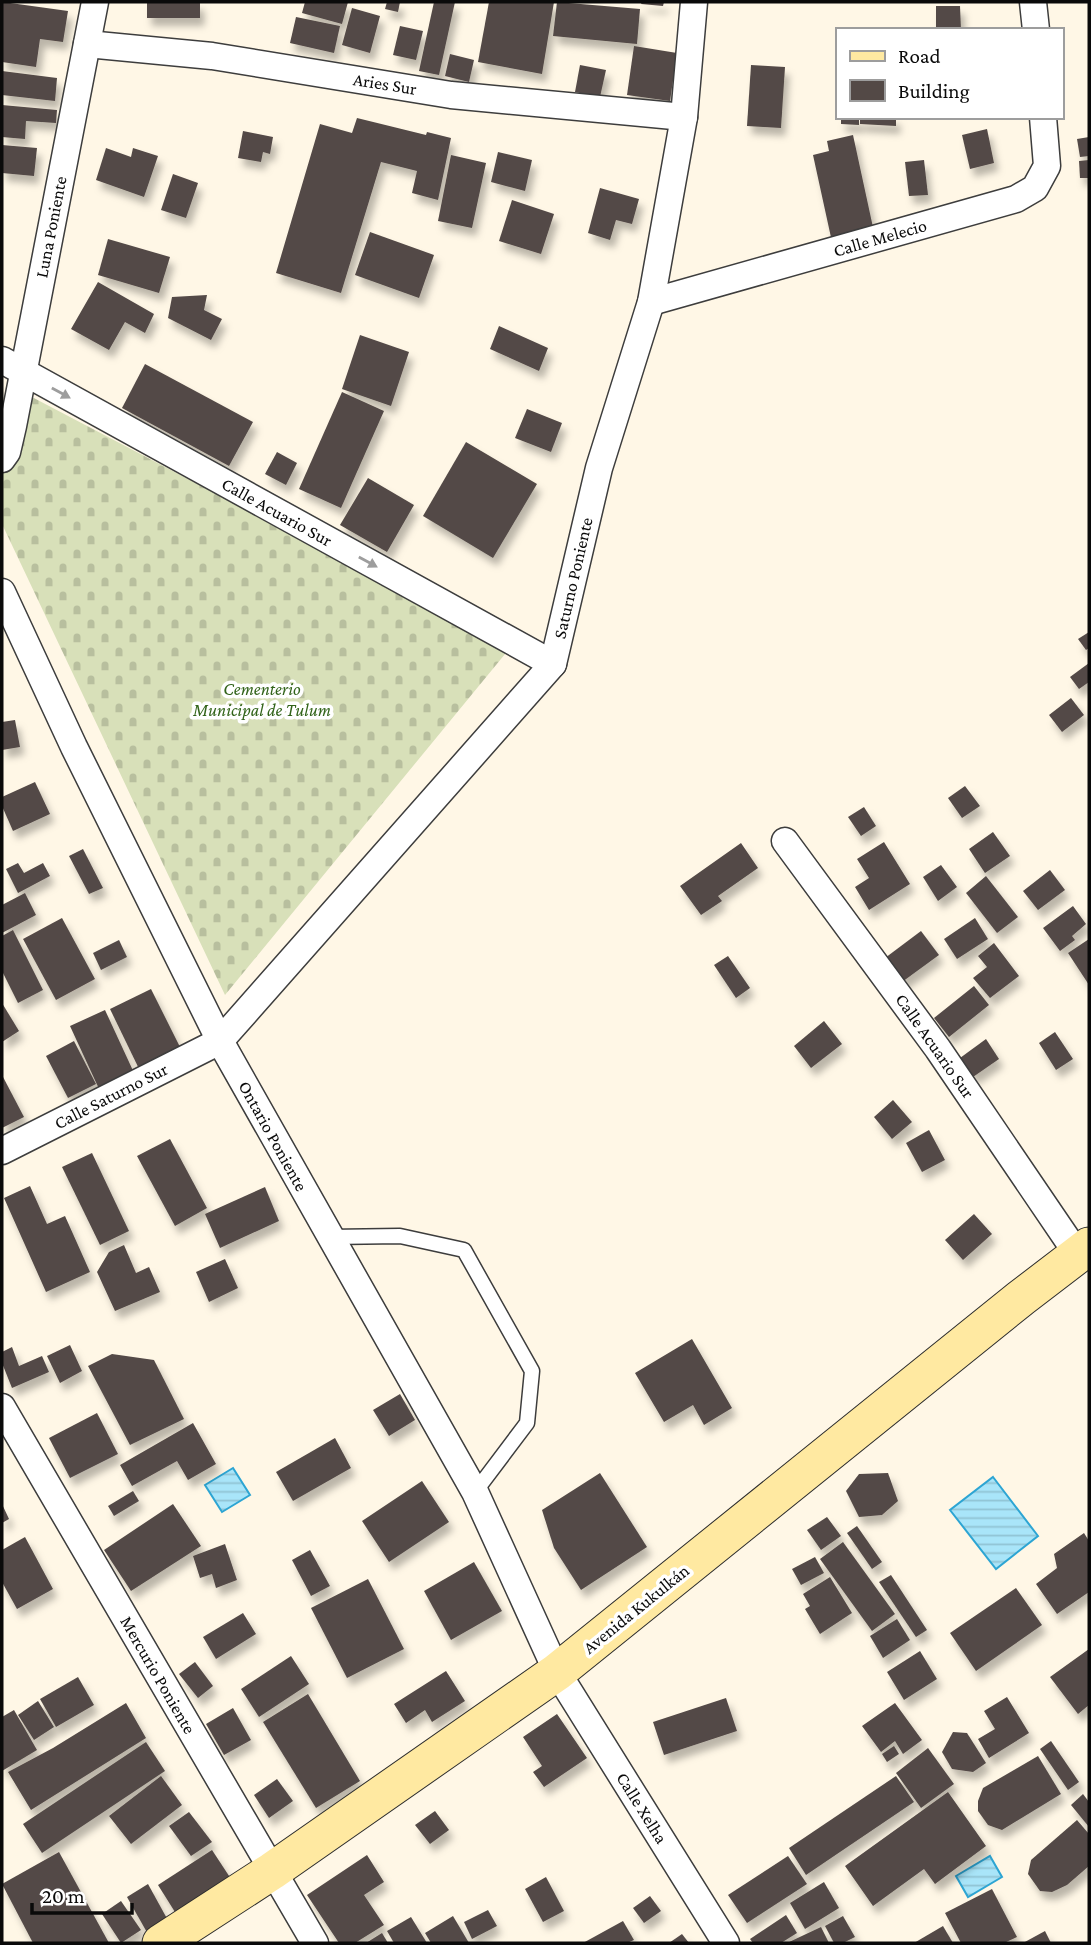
<svg xmlns="http://www.w3.org/2000/svg" width="1091" height="1945" viewBox="0 0 1091 1945" font-family="'Crimson Pro',serif">
  <style>
    .cemetery { fill: url(#cemetery-stones) }
    .water { fill: url(#water-rules); stroke: #2da5d3; stroke-width: 2 }
    .building { fill: #534946; filter: url(#shadow) }
    .lines { fill: none; stroke-linecap: round; stroke-linejoin: round }
    .lane-casing { stroke: #3d3d3d; stroke-width: 17 }
    .street-casing { stroke: #3d3d3d; stroke-width: 29 }
    .secondary-casing { stroke: #2c2c2c; stroke-width: 39 }
    .lane { stroke: #fff; stroke-width: 14 }
    .street { stroke: #fff; stroke-width: 26 }
    .secondary { stroke: #ffe9a1; stroke-width: 37 }
    .oneway { fill: #9d9d9d }
    .labels { text-anchor: middle; stroke-width: 7; stroke-linejoin: round; paint-order: stroke }
    .street-label { font-size: 18px; fill: #0a0a0a; stroke: #fff }
    .park-label { font-size: 18px; font-style: italic; fill: #316319; stroke: #fff }
  </style>
  <defs>
    <pattern id="cemetery-stones" width="16" height="16" patternUnits="userSpaceOnUse" patternTransform="scale(1.75)"><rect width="16" height="16" fill="#d8e0b9"/><path d="M2 7V4a2 2 0 0 1 4 0v3zM10 15v-3a2 2 0 0 1 4 0v3z" fill="#b8bf9e"/></pattern>
    <pattern id="water-rules" width="6" height="5" patternUnits="userSpaceOnUse" patternTransform="scale(1.75)"><rect width="6" height="5" fill="#a9e5f9"/><path d="M0 2.5h6" fill="none" stroke="#90c3d4"/></pattern>
    <filter id="shadow"><feDropShadow dx="4.5" dy="8" stdDeviation="3.5" flood-color="#0004"/></filter>
  </defs>
  <rect width="100%" height="100%" fill="#fff7e6"/>
  <path class="cemetery" d="M30,396L510,648L225,995L2,524V474L21,453Z"/>
  <g class="water">
    <path d="M233,1468L250,1495L222,1512L205,1485Z"/>
    <path d="M993,1477L1038,1536L996,1569L950,1510Z"/>
    <path d="M990,1856L1002,1877L968,1897L956,1876Z"/>
  </g>
  <g class="building">
    <path d="M3,2L68,11L63,42L40,39L36,67L2,62Z"/>
    <rect x="147" y="2" width="53" height="16"/>
    <path d="M305,2H348L342,24L302,13Z"/>
    <path d="M387,2H400L398,12L385,9Z"/>
    <path d="M434,2H455L439,75L419,71Z"/>
    <path d="M489,2H554L542,74L478,62Z"/>
    <path d="M557,2L640,9L637,44L553,36Z"/>
    <path d="M642,2H664L663,6L641,4Z"/>
    <path d="M936,6H960L961,30H936Z"/>
    <path d="M352,8L380,16L370,53L342,45Z"/>
    <path d="M296,17L340,26L334,53L290,43Z"/>
    <path d="M400,26L423,31L416,60L393,55Z"/>
    <path d="M634,46L677,53L670,101L627,95Z"/>
    <path d="M450,54L474,60L469,82L445,76Z"/>
    <path d="M580,65L606,70L600,97L575,92Z"/>
    <path d="M751,65L785,67L781,128L747,126Z"/>
    <path d="M2,71L57,78L55,101L2,95Z"/>
    <path d="M2,105L57,110L56,123L26,121L25,139L2,137Z"/>
    <path d="M841,117H859V125L841,124Z"/>
    <path d="M860,117H896V126L860,124Z"/>
    <path d="M357,118L426,135L427,132L451,138L438,200L412,193L417,171L381,162L341,293L276,273L320,124L352,133Z"/>
    <path d="M987,129L994,163L970,169L962,135Z"/>
    <path d="M243,131L273,137L270,154L263,152L261,162L238,158Z"/>
    <path d="M853,135L874,232L832,242L813,155L829,151L827,141Z"/>
    <path d="M1089,137V156L1080,157L1077,139Z"/>
    <path d="M2,145L37,148L34,176L2,173Z"/>
    <path d="M106,148L131,157L133,148L158,156L144,197L96,180Z"/>
    <path d="M498,152L532,160L525,191L491,182Z"/>
    <path d="M451,155L486,163L472,228L438,221Z"/>
    <path d="M924,160L928,195L909,196L905,162Z"/>
    <path d="M1089,160V178H1080L1079,161Z"/>
    <path d="M173,174L198,183L186,218L161,210Z"/>
    <path d="M600,188L639,199L632,224L616,220L610,240L588,233Z"/>
    <path d="M512,200L554,214L541,254L499,241Z"/>
    <path d="M370,232L434,255L419,298L355,275Z"/>
    <path d="M108,239L170,257L159,293L98,275Z"/>
    <path d="M98,282L154,314L145,333L125,322L109,350L71,329Z"/>
    <path d="M207,295L204,310L222,319L211,340L168,318L172,297Z"/>
    <path d="M499,326L548,348L539,371L490,349Z"/>
    <path d="M360,335L409,352L391,406L342,389Z"/>
    <path d="M145,364L253,422L229,466L122,408Z"/>
    <path d="M342,392L384,411L341,508L299,489Z"/>
    <path d="M527,409L562,423L551,452L515,438Z"/>
    <path d="M466,442L537,484L493,558L423,516Z"/>
    <path d="M277,452L297,463L286,485L265,474Z"/>
    <path d="M368,478L414,505L387,552L340,525Z"/>
    <path d="M1089,632V648L1086,650L1078,639Z"/>
    <path d="M1089,663V682L1079,689L1070,677Z"/>
    <path d="M1071,698L1084,715L1062,732L1049,715Z"/>
    <path d="M15,720L20,747L2,750V722Z"/>
    <path d="M35,782L50,814L13,831L2,806V797Z"/>
    <path d="M965,786L980,806L962,818L948,798Z"/>
    <path d="M864,807L876,826L861,836L848,817Z"/>
    <path d="M993,832L1010,856L985,873L969,849Z"/>
    <path d="M884,842L910,884L869,910L855,887L869,878L857,859Z"/>
    <path d="M741,843L758,868L718,896L722,901L701,915L680,886Z"/>
    <path d="M83,849L103,888L89,894L69,856Z"/>
    <path d="M18,863L24,873L43,863L50,876L18,893L6,869Z"/>
    <path d="M941,865L957,887L938,901L923,877Z"/>
    <path d="M1050,870L1065,890L1038,910L1023,891Z"/>
    <path d="M986,876L1018,917L997,933L966,893Z"/>
    <path d="M25,893L36,915L2,933V905Z"/>
    <path d="M1073,906L1086,924L1072,936L1075,940L1060,951L1043,928Z"/>
    <path d="M62,918L95,979L56,1000L23,939Z"/>
    <path d="M975,918L988,939L957,959L944,939Z"/>
    <path d="M13,930L43,990L18,1003L2,971V936Z"/>
    <path d="M921,931L939,955L902,982L885,958Z"/>
    <path d="M1089,939V985L1068,953Z"/>
    <path d="M119,940L127,957L101,970L93,953Z"/>
    <path d="M994,943L1019,976L990,998L973,978L987,967L978,956Z"/>
    <path d="M728,956L750,988L736,998L714,965Z"/>
    <path d="M974,986L989,1005L949,1037L934,1018Z"/>
    <path d="M151,989L184,1055L142,1075L110,1009Z"/>
    <path d="M2,1003L19,1031L2,1042Z"/>
    <path d="M105,1010L135,1075L100,1091L70,1026Z"/>
    <path d="M824,1021L842,1044L811,1068L794,1046Z"/>
    <path d="M1055,1032L1073,1059L1056,1070L1039,1043Z"/>
    <path d="M986,1039L999,1059L973,1077L960,1058Z"/>
    <path d="M74,1041L96,1084L68,1098L46,1056Z"/>
    <path d="M2,1075L24,1117L2,1128Z"/>
    <path d="M893,1100L912,1122L892,1139L874,1117Z"/>
    <path d="M929,1130L945,1160L922,1172L906,1143Z"/>
    <path d="M170,1139L207,1208L175,1226L137,1156Z"/>
    <path d="M92,1153L129,1231L100,1245L62,1167Z"/>
    <path d="M30,1186L47,1224L65,1216L90,1272L46,1292L4,1198Z"/>
    <path d="M265,1187L279,1221L220,1248L205,1214Z"/>
    <path d="M974,1214L992,1234L963,1260L945,1240Z"/>
    <path d="M124,1245L136,1273L149,1267L160,1292L115,1311L97,1272L109,1252Z"/>
    <path d="M225,1259L238,1288L209,1302L196,1272Z"/>
    <path d="M692,1339L732,1408L704,1425L693,1405L664,1422L635,1373Z"/>
    <path d="M70,1345L82,1371L60,1383L47,1356Z"/>
    <path d="M12,1347L19,1366L42,1356L49,1372L12,1388L2,1363V1352Z"/>
    <path d="M112,1354L154,1360L184,1419L130,1445L88,1366Z"/>
    <path d="M400,1394L415,1420L389,1436L373,1410Z"/>
    <path d="M97,1413L118,1454L70,1478L49,1438Z"/>
    <path d="M193,1423L216,1464L188,1480L177,1461L132,1486L120,1465Z"/>
    <path d="M335,1438L351,1468L293,1501L276,1472Z"/>
    <path d="M600,1473L647,1547L581,1590L554,1548L542,1510Z"/>
    <path d="M888,1473L898,1501L882,1515L859,1517L846,1491L859,1474Z"/>
    <path d="M422,1481L449,1522L389,1562L362,1521Z"/>
    <path d="M133,1491L139,1501L114,1516L108,1506Z"/>
    <path d="M2,1504L9,1519L2,1523Z"/>
    <path d="M173,1504L201,1546L131,1591L104,1550Z"/>
    <path d="M827,1517L841,1536L821,1550L807,1530Z"/>
    <path d="M857,1526L882,1562L872,1569L847,1533Z"/>
    <path d="M1084,1533L1089,1541V1592L1057,1614L1036,1584L1057,1568L1054,1554Z"/>
    <path d="M25,1537L53,1589L17,1609L2,1582V1550Z"/>
    <path d="M843,1542L895,1614L872,1631L820,1559Z"/>
    <path d="M225,1544L237,1580L216,1588L212,1574L200,1578L193,1556Z"/>
    <path d="M310,1550L330,1586L311,1596L292,1560Z"/>
    <path d="M815,1557L824,1573L801,1585L792,1569Z"/>
    <path d="M474,1562L502,1611L451,1640L424,1591Z"/>
    <path d="M891,1575L927,1630L916,1637L879,1582Z"/>
    <path d="M830,1577L852,1613L820,1634L805,1609L810,1606L803,1594Z"/>
    <path d="M368,1579L404,1649L347,1678L311,1608Z"/>
    <path d="M1016,1588L1042,1625L976,1671L950,1633Z"/>
    <path d="M243,1613L256,1634L216,1659L203,1637Z"/>
    <path d="M897,1619L910,1640L883,1658L870,1636Z"/>
    <path d="M1089,1649V1705L1078,1714L1050,1677Z"/>
    <path d="M920,1651L937,1679L904,1700L887,1672Z"/>
    <path d="M291,1656L309,1684L259,1717L241,1689Z"/>
    <path d="M195,1662L213,1686L198,1698L179,1674Z"/>
    <path d="M446,1671L465,1701L432,1722L425,1710L406,1723L394,1704Z"/>
    <path d="M78,1677L94,1705L56,1727L40,1699Z"/>
    <path d="M308,1694L360,1781L316,1808L263,1722Z"/>
    <path d="M1007,1697L1029,1733L989,1758L978,1739L995,1729L984,1711Z"/>
    <path d="M726,1698L737,1731L664,1755L653,1722Z"/>
    <path d="M38,1701L54,1727L34,1740L18,1715Z"/>
    <path d="M126,1703L146,1738L31,1810L8,1772L53,1748Z"/>
    <path d="M895,1703L922,1740L903,1754L895,1741L881,1752L862,1726Z"/>
    <path d="M233,1708L251,1740L224,1755L206,1724Z"/>
    <path d="M14,1710L37,1750L2,1771V1717Z"/>
    <path d="M557,1714L587,1758L544,1787L533,1772L542,1766L523,1737Z"/>
    <path d="M953,1732L967,1733L986,1763L973,1772L952,1769L942,1752Z"/>
    <path d="M1051,1741L1079,1782L1068,1790L1040,1749Z"/>
    <path d="M146,1742L165,1771L42,1853L23,1824Z"/>
    <path d="M894,1746L899,1754L887,1762L882,1754Z"/>
    <path d="M928,1748L954,1784L921,1808L896,1773Z"/>
    <path d="M1038,1756L1061,1794L1002,1830L988,1825L978,1811V1801L983,1788Z"/>
    <path d="M161,1776L182,1805L131,1844L109,1816Z"/>
    <path d="M896,1776L914,1802L806,1875L789,1848Z"/>
    <path d="M277,1779L293,1801L269,1818L254,1795Z"/>
    <path d="M948,1792L986,1846L935,1884L924,1869L873,1906L845,1866Z"/>
    <path d="M1083,1794L1089,1802V1827L1071,1805Z"/>
    <path d="M435,1811L449,1830L430,1844L415,1825Z"/>
    <path d="M189,1812L212,1842L191,1856L169,1826Z"/>
    <path d="M1077,1820L1089,1834V1866L1067,1885L1052,1892L1040,1891L1028,1874L1031,1860Z"/>
    <path d="M212,1850L235,1885L180,1920L158,1885Z"/>
    <path d="M59,1852L109,1943H33L2,1884Z"/>
    <path d="M367,1855L384,1882L364,1895L384,1925L355,1943H339L307,1895Z"/>
    <path d="M788,1856L807,1884L747,1923L728,1895Z"/>
    <path d="M546,1877L564,1911L543,1922L525,1889Z"/>
    <path d="M824,1882L839,1908L805,1929L790,1903Z"/>
    <path d="M148,1884L170,1924L149,1936L127,1897Z"/>
    <path d="M992,1889L1017,1937L1004,1943H961L945,1913Z"/>
    <path d="M650,1896L661,1911L644,1923L633,1908Z"/>
    <path d="M121,1901L141,1930L121,1943L102,1914Z"/>
    <path d="M488,1910L497,1926L472,1939L464,1922Z"/>
    <path d="M786,1915L797,1933L781,1943H753L750,1939Z"/>
    <path d="M453,1916L469,1943H431L425,1933Z"/>
    <path d="M843,1916L855,1937L843,1943H834L825,1926Z"/>
    <path d="M411,1917L427,1943H394L387,1931Z"/>
    <path d="M623,1921L634,1940L627,1943H583Z"/>
    <path d="M943,1926L953,1943H914Z"/>
    <path d="M821,1927L829,1943H787Z"/>
    <path d="M1045,1931L1051,1943H1023Z"/>
    <path d="M382,1933L388,1943H366Z"/>
    <path d="M682,1934L689,1943H669Z"/>
  </g>
  <g class="lines">
    <g class="lane-casing">
      <path id="lane" d="M330,1237L400,1236L464,1250L532,1371L527,1423L475,1492"/>
    </g>
    <g class="street-casing">
      <g id="street">
        <path d="M1033,2L1036,30"/>
        <path d="M87,44L212,56L451,95L684,117"/>
        <path d="M651,302L1016,199L1035,188L1047,166L1043,117"/>
        <path d="M2,360L553,664"/>
        <path d="M2,459L7,452L13,426L95,2"/>
        <path d="M2,592L74,747L220,1041L475,1492L557,1672L726,1943"/>
        <path d="M785,841L938,1049L1078,1255"/>
        <path d="M2,1151L220,1041L553,664L599,468L651,302L684,117L694,2"/>
        <path d="M2,1407L315,1943"/>
      </g>
    </g>
    <g class="secondary-casing">
      <path id="secondary" d="M161,1943L272,1871L557,1672L1021,1298L1089,1246"/>
    </g>
    <use href="#lane" class="lane"/>
    <use href="#street" class="street"/>
    <use href="#secondary" class="secondary"/>
  </g>
  <defs><path id="oneway-solid" d="M-6-.8H1V-3.2L6.5 0L1 3.2V.8H-6Z" transform="scale(1.75)"/></defs>
  <g class="oneway">
    <use href="#oneway-solid" transform="translate(61 393) rotate(29)"/>
    <use href="#oneway-solid" transform="translate(368 562) rotate(29)"/>
  </g>
  <g class="labels">
    <g class="street-label">
      <text transform="translate(385 84) rotate(9)" y="6">Aries Sur</text>
      <text transform="translate(51 227) rotate(-79)" y="6">Luna Poniente</text>
      <text transform="translate(880 238) rotate(-16)" y="6">Calle Melecio</text>
      <text transform="translate(277 512) rotate(29)" y="6">Calle Acuario Sur</text>
      <text transform="translate(573 578) rotate(-77)" y="6">Saturno Poniente</text>
      <text transform="translate(935 1046) rotate(55)" y="6">Calle Acuario Sur</text>
      <text transform="translate(111 1096) rotate(-27)" y="6">Calle Saturno Sur</text>
      <text transform="translate(273 1136) rotate(61)" y="6">Ontario Poniente</text>
      <text transform="translate(636 1609) rotate(-39)" y="6">Avenida Kukulkán</text>
      <text transform="translate(158 1675) rotate(60)" y="6">Mercurio Poniente</text>
      <text transform="translate(642 1808) rotate(58)" y="6">Calle Xelha</text>
    </g>
    <g class="park-label">
      <text x="262" y="695">Cementerio<tspan x="262" dy="21">Municipal de Tulum</tspan></text>
    </g>
  </g>
  <rect width="1091" height="1945" fill="none" stroke="#0a0a0a" stroke-width="7"/>
  <rect x="836" y="28" width="228" height="91" fill="#ffffff" stroke="#9d9d9d" stroke-width="2"/>
  <rect x="850" y="51" width="35" height="10" fill="#ffe9a1" stroke="#9d9d9d" stroke-width="2"/>
  <text x="898" y="63" font-size="21" fill="#0a0a0a">Road</text>
  <rect x="850" y="80" width="35" height="21" fill="#534946" stroke="#9d9d9d" stroke-width="2"/>
  <text x="898" y="98" font-size="21" fill="#0a0a0a">Building</text>
  <path d="M32 1903v10h100v-10" fill="none" stroke="#0a0a0a" stroke-width="3.5"/>
  <text x="42" y="1903" font-size="21" fill="#0a0a0a" stroke="#ffffff" stroke-width="5" paint-order="stroke">20 m</text>
</svg>
